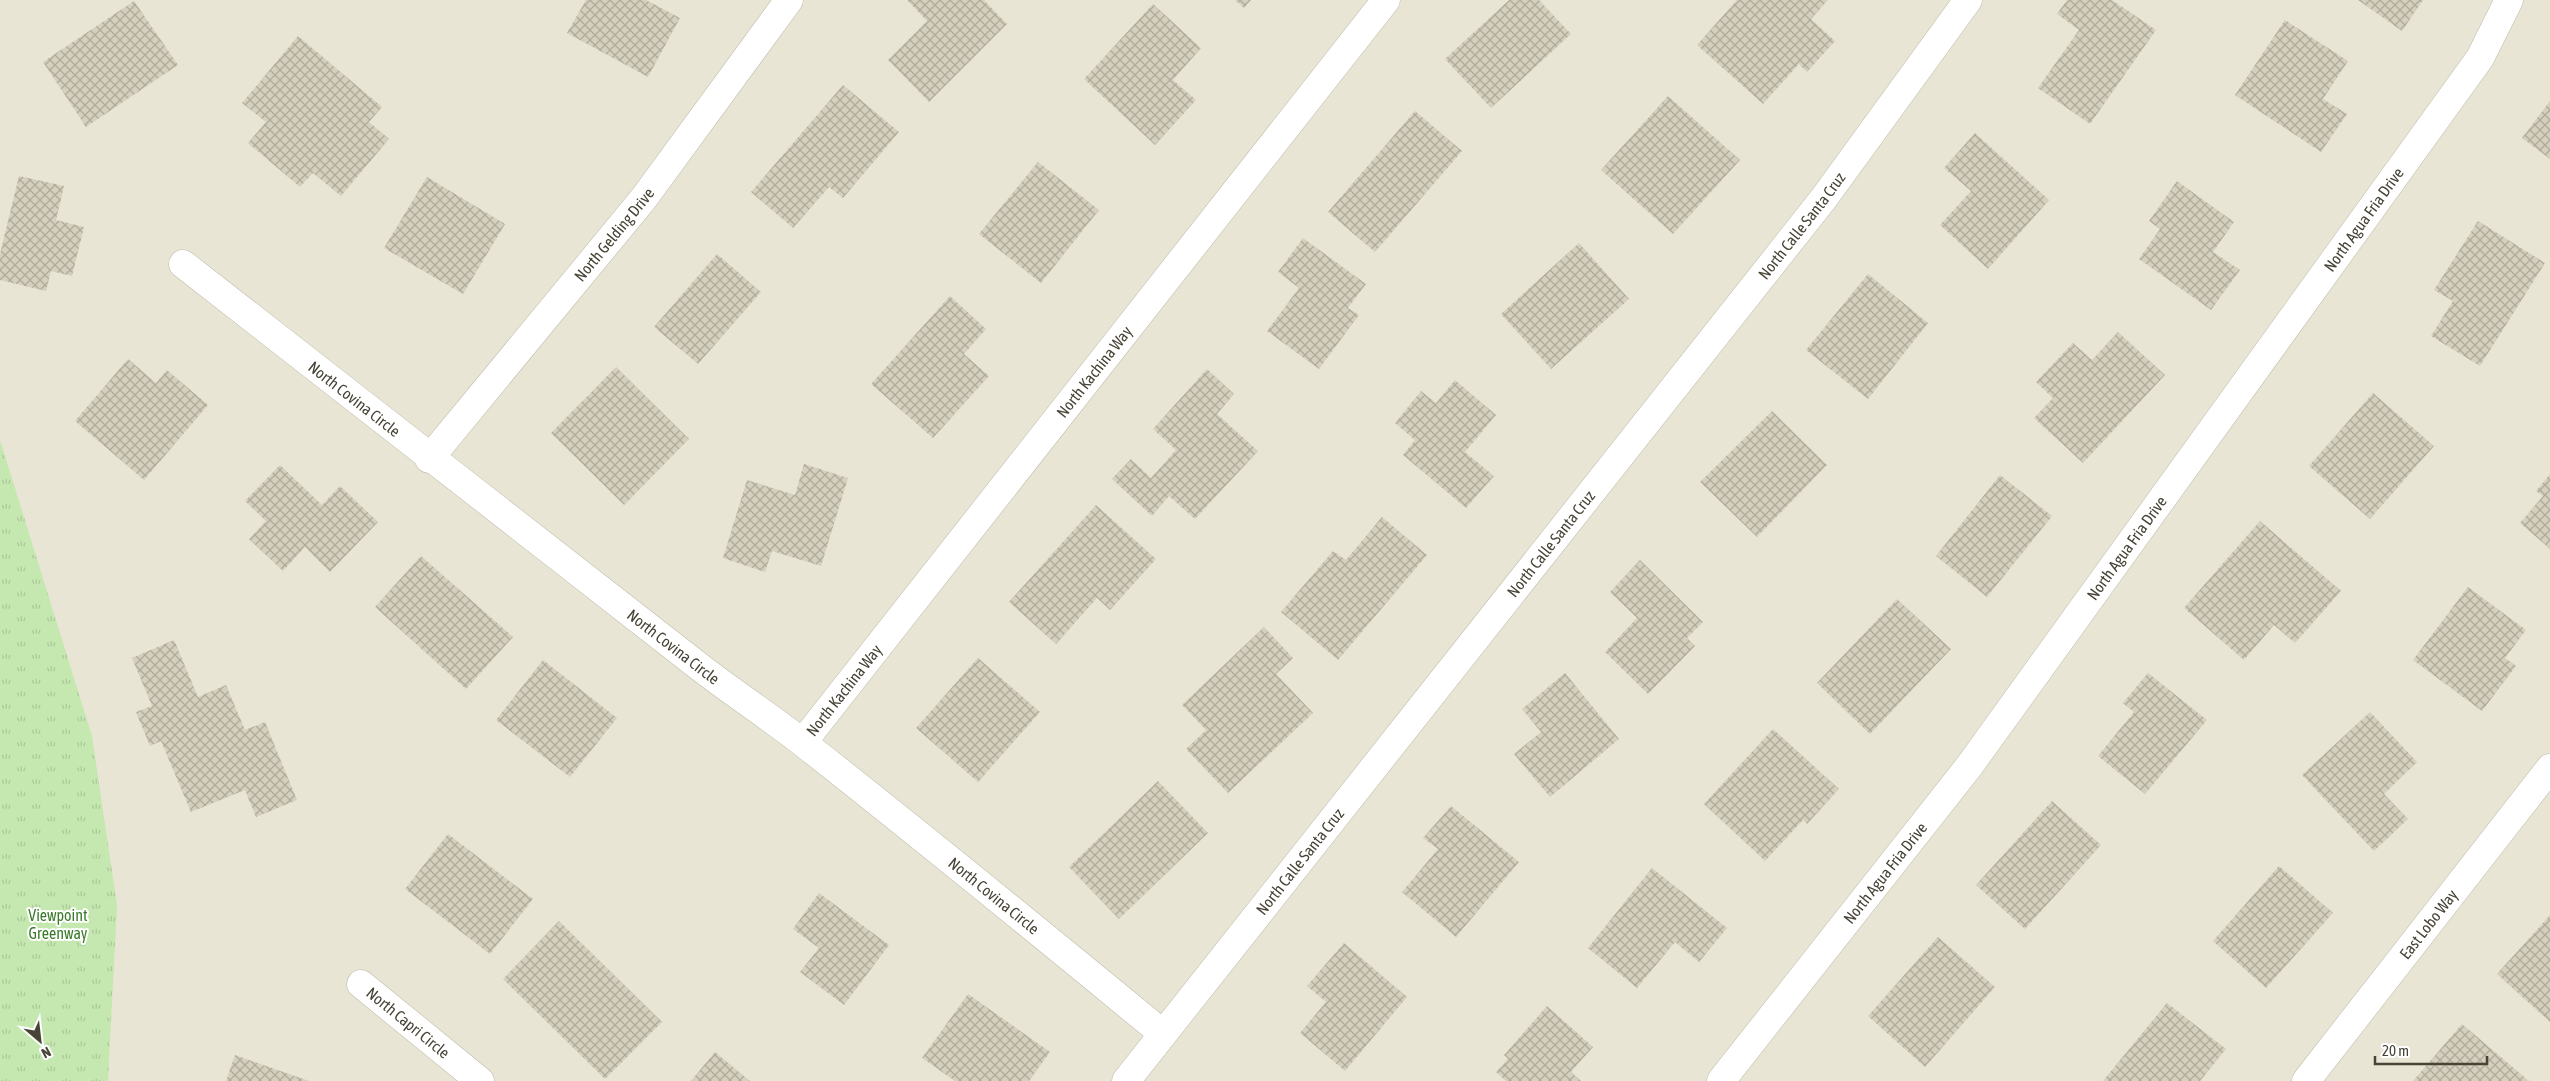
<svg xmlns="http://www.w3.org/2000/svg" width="2550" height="1081" viewBox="0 0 2550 1081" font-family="'Asap Condensed',sans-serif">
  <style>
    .residential { fill: #e8e5d5 }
    .park { fill: url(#park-tufts) }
    .building { fill: url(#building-cross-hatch) }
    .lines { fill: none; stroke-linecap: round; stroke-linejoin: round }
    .minor-casing { stroke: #bfbbaa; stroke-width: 29 }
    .minor { stroke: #fff; stroke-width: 28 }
    .labels { text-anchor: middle; stroke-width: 4; stroke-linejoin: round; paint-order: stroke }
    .street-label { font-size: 16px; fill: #474336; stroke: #fff }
    .park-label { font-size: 16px; fill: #3a7a29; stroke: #fff }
  </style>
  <defs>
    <pattern id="park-tufts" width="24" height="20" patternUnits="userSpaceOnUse" patternTransform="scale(1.25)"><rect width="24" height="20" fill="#c5e8b0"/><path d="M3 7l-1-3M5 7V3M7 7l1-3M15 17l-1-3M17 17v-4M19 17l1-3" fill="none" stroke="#abc898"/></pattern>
    <pattern id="building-cross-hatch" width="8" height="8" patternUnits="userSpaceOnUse" patternTransform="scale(1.25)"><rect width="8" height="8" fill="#d5d0bd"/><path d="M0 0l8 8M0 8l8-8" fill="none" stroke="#afaa9a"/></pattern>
  </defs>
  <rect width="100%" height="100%" fill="#f4f2e7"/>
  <rect class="residential" x="0" y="0" width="2550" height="1081"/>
  <path class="park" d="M0,440L92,736L117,905L108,1081H0Z"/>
  <g class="building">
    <path d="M586,0H646L680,18L648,77L567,33Z"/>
    <path d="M907,0H984L1007,24L929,102L888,60L927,21Z"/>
    <path d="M1235,0H1251L1244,8Z"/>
    <path d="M1509,0H1539L1571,34L1491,108L1445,59Z"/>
    <path d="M1737,0H1828L1811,19L1835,41L1807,72L1799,64L1763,104L1697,45Z"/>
    <path d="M2067,0H2112L2156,30L2090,124L2038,88L2079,30L2057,14Z"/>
    <path d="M2358,0H2423L2402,31Z"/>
    <path d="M134,1L178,65L86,127L43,62Z"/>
    <path d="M1153,4L1201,48L1173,80L1196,100L1155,145L1084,79Z"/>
    <path d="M2285,20L2348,61L2323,99L2347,114L2321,152L2235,95Z"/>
    <path d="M298,36L382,107L369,122L389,139L341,196L313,173L300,187L248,143L266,122L242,103Z"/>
    <path d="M843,85L899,132L843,198L829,187L793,228L751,192Z"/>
    <path d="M1668,96L1740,160L1673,234L1601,170Z"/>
    <path d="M2550,101V159L2522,138Z"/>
    <path d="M1415,111L1462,151L1375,252L1328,212Z"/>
    <path d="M1975,133L2049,200L1988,269L1940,225L1971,191L1944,168Z"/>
    <path d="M1038,162L1099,210L1041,283L979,234Z"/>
    <path d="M19,176L64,186L56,220L84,227L72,276L51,271L46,291L0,280V254Z"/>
    <path d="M427,177L505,224L463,294L384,248Z"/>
    <path d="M2177,181L2234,222L2213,252L2240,270L2211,310L2139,259L2160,229L2149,221Z"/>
    <path d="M2478,221L2545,263L2480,366L2431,336L2453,301L2434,290Z"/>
    <path d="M1303,238L1366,284L1348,308L1359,315L1319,369L1267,331L1299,288L1278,272Z"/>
    <path d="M1579,243L1629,299L1551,369L1501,314Z"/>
    <path d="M717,254L761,292L698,364L654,327Z"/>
    <path d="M1868,274L1928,323L1868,399L1806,350Z"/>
    <path d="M950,296L986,329L964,354L989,376L933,438L871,384Z"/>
    <path d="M2118,332L2165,375L2083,463L2034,418L2053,398L2036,382L2073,343L2092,360Z"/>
    <path d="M128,359L156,383L167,370L208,405L144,480L75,421Z"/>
    <path d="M616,367L689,439L624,505L551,433Z"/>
    <path d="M1207,369L1234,394L1217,414L1258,451L1195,519L1169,496L1152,516L1112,479L1131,459L1151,478L1176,450L1153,429Z"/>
    <path d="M1455,380L1496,415L1465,452L1494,476L1466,508L1403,455L1415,440L1395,423L1421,391L1436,403Z"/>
    <path d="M2373,393L2434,446L2370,519L2309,466Z"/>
    <path d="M1772,411L1827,465L1757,537L1700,482Z"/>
    <path d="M804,464L848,478L821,566L772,551L765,572L723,558L747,480L795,495Z"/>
    <path d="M280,465L322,505L340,486L378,522L330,572L305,547L283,571L249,539L266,521L245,501Z"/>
    <path d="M2550,474V549L2520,523L2543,496L2536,491Z"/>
    <path d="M2000,475L2052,516L1987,597L1936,556Z"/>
    <path d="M1096,505L1156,559L1110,610L1097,598L1056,644L1009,602Z"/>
    <path d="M1382,517L1427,555L1338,660L1281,612L1333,551L1346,560Z"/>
    <path d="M2260,521L2341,591L2295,643L2274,625L2244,660L2184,608Z"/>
    <path d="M421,556L513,637L466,689L375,607Z"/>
    <path d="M1640,560L1703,622L1687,638L1695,646L1648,694L1605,652L1637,618L1610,592Z"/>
    <path d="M2468,587L2526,630L2505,658L2516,666L2482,711L2413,660Z"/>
    <path d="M1897,599L1951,649L1870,734L1817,683Z"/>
    <path d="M1264,627L1293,658L1276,674L1313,713L1228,793L1186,749L1206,730L1182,705Z"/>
    <path d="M174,640L198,697L226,685L245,730L265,722L297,800L256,817L245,790L191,812L161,741L150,746L136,712L152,706L132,658Z"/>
    <path d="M978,658L1040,712L978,782L916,728Z"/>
    <path d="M543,660L617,718L570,777L496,720Z"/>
    <path d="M1565,673L1619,739L1550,797L1514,754L1541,732L1522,709Z"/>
    <path d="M2148,673L2207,720L2145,794L2098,756L2134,712L2123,703Z"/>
    <path d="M2370,712L2417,762L2384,794L2408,819L2374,851L2302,775Z"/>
    <path d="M1773,729L1839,789L1807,824L1803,820L1765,861L1704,804Z"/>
    <path d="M1158,781L1208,833L1119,919L1069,867Z"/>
    <path d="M2052,801L2101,845L2025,929L1976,885Z"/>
    <path d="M1451,806L1519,862L1456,937L1402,892L1438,849L1423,838Z"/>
    <path d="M448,834L533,899L490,954L405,889Z"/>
    <path d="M2279,866L2333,913L2266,988L2213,941Z"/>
    <path d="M1652,868L1727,928L1699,962L1675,942L1637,988L1588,948Z"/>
    <path d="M819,893L889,945L844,1005L800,972L819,948L793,929Z"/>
    <path d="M2550,915V1022L2497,974Z"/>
    <path d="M559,921L662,1022L605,1079L503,979Z"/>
    <path d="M1938,937L1995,987L1925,1067L1868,1016Z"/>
    <path d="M1344,943L1407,997L1345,1071L1300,1033L1326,1002L1307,986Z"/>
    <path d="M968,994L1050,1052L1029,1081H955L922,1058Z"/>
    <path d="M2167,1003L2226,1049L2200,1081H2103Z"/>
    <path d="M1547,1006L1593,1047L1571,1072L1581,1081H1506L1496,1072L1508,1059L1504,1055Z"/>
    <path d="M2462,1024L2529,1081H2413Z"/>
    <path d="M715,1052L750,1081H691Z"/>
    <path d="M235,1055L309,1081H226Z"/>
  </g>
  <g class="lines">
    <g class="minor-casing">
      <g id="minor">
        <path id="s1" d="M183,264C355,400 528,534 701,668C736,695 773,719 807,746C927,840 1044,936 1162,1033"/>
        <path id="s2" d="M429,459L644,198L789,0"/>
        <path id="s3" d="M803,742L1386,0"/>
        <path id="s4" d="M361,984L480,1081"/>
        <path id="s5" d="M1126,1081L1824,198L1968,0"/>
        <path id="s6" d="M1721,1081L1970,765L2480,58L2509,0"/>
        <path id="s7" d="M2306,1081L2550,768"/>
      </g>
    </g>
    <use href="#minor" class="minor"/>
  </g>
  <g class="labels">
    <g class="street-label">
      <text dy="6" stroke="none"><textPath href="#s6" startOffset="1075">North Agua Fria Drive</textPath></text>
      <text dy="6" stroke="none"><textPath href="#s5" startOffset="1090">North Calle Santa Cruz</textPath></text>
      <text dy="6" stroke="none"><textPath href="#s2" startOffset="291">North Gelding Drive</textPath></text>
      <text dy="6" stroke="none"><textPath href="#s3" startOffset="471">North Kachina Way</textPath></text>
      <text dy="6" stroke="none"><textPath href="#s1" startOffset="218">North Covina Circle</textPath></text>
      <text dy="6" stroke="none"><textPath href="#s5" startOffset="685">North Calle Santa Cruz</textPath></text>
      <text dy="6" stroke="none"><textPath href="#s6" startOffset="670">North Agua Fria Drive</textPath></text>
      <text dy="6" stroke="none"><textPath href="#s1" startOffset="622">North Covina Circle</textPath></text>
      <text dy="6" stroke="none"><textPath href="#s3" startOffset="66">North Kachina Way</textPath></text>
      <text dy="6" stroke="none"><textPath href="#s5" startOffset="280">North Calle Santa Cruz</textPath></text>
      <text dy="6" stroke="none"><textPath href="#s6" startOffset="265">North Agua Fria Drive</textPath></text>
      <text dy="6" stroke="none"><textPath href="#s1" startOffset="1028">North Covina Circle</textPath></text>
      <text dy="6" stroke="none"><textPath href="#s7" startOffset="199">East Lobo Way</textPath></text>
      <text dy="6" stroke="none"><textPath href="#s4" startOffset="61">North Capri Circle</textPath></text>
    </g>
    <g class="park-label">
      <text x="58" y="921">Viewpoint<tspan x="58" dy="18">Greenway</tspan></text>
    </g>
  </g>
  <g transform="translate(40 1041) rotate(152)" stroke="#ffffff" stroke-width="4" paint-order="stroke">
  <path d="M0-4L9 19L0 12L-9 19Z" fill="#474336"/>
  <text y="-8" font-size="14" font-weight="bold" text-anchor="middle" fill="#474336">N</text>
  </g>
  <path d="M2375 1056v8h112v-8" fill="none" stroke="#474336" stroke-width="2.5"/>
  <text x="2382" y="1056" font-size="15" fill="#474336" stroke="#ffffff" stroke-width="4" paint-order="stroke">20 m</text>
</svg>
